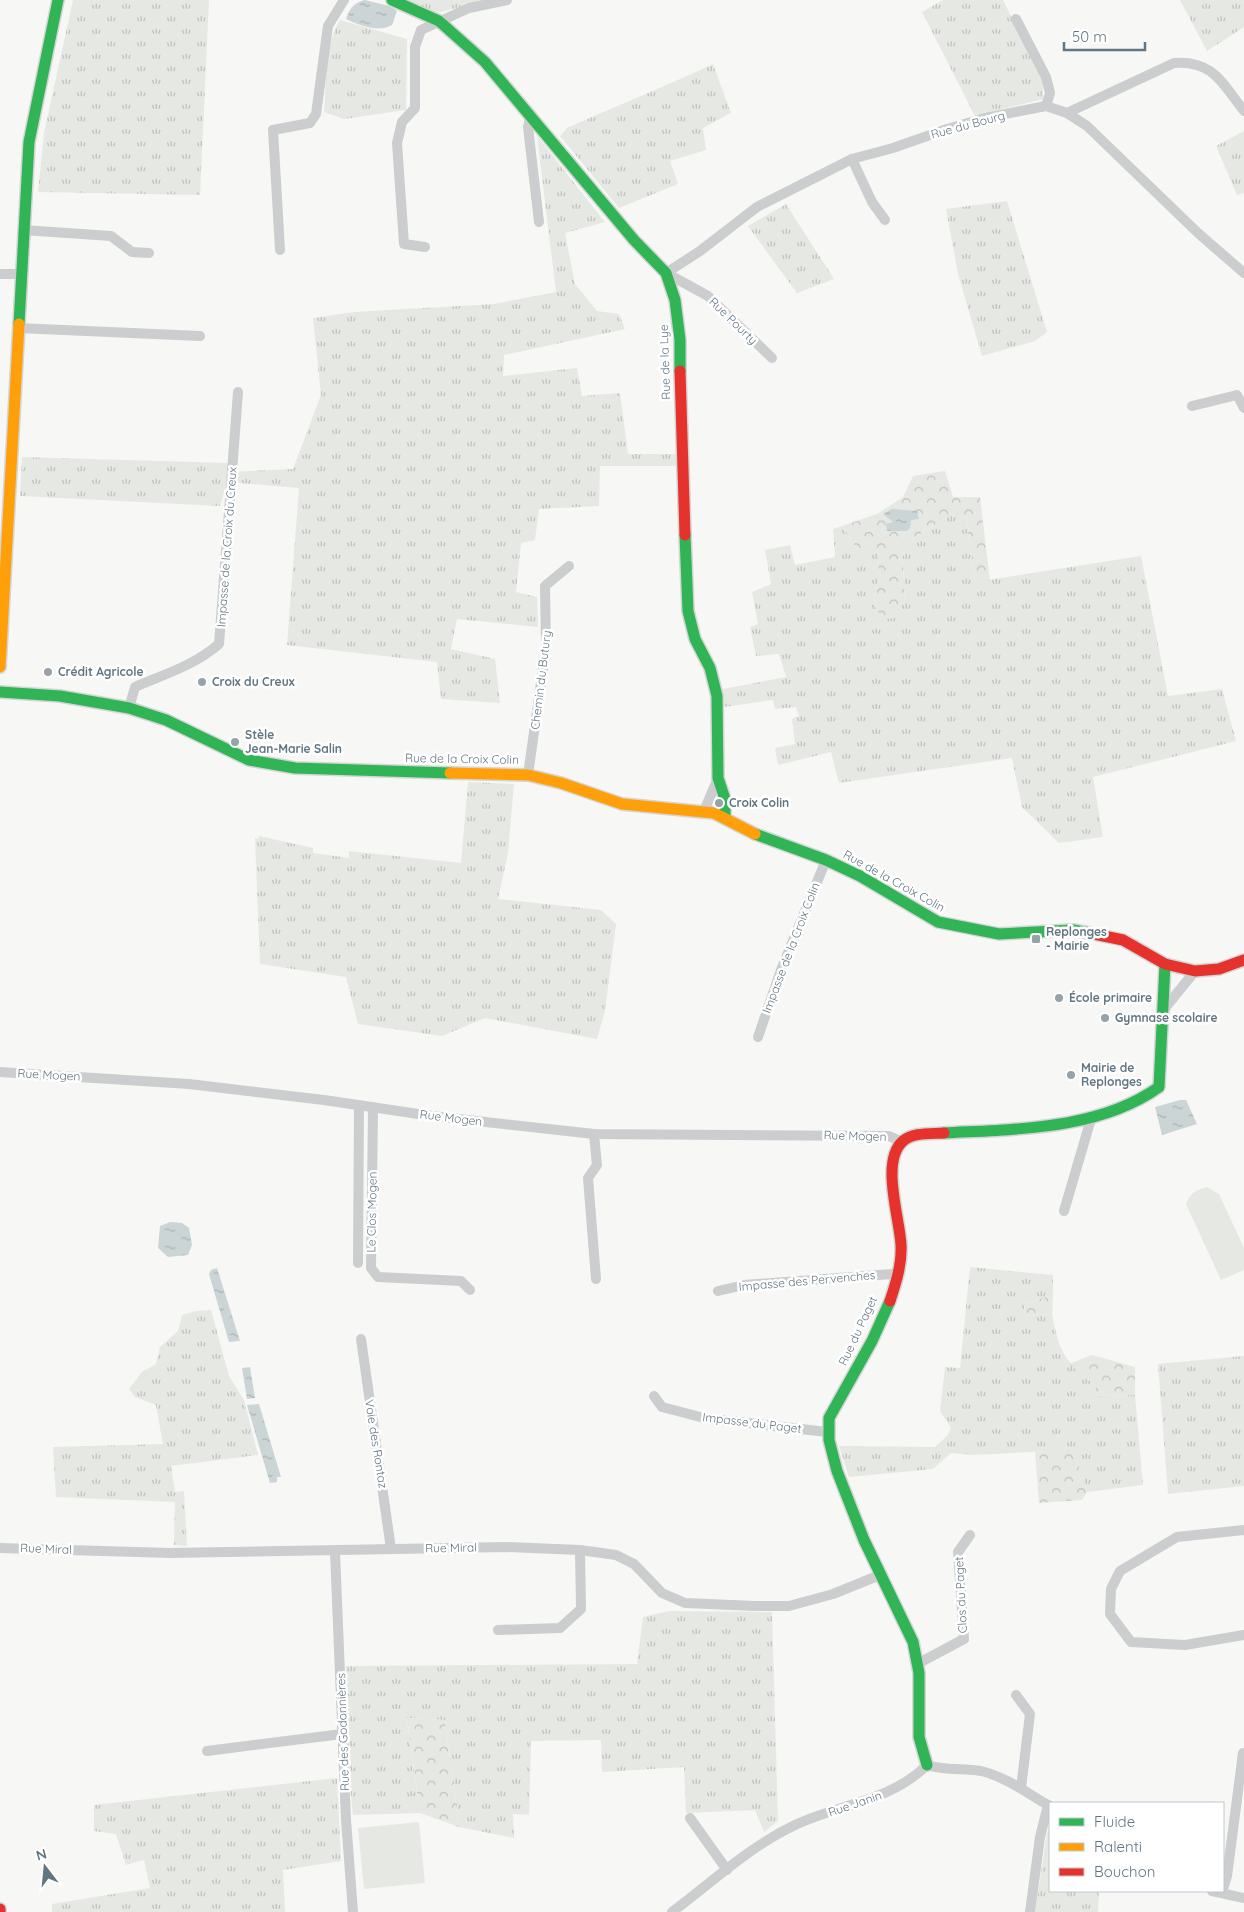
<svg xmlns="http://www.w3.org/2000/svg" width="1244" height="1912" viewBox="0 0 1244 1912" font-family="Quicksand,sans-serif">
  <style>
    .grass { fill: url(#grass-tufts) }
    .forest { fill: url(#forest-crowns) }
    .garden { fill: #e6e9e3 }
    .water { fill: url(#water-ripples) }
    .lines { fill: none; stroke-linecap: round; stroke-linejoin: round }
    .fast-casing { stroke: #d4d5d5; stroke-width: 14 }
    .slow-casing { stroke: #d4d5d5; stroke-width: 14 }
    .jam-casing { stroke: #d4d5d5; stroke-width: 14 }
    .street { stroke: #cccdce; stroke-width: 10 }
    .fast { stroke: #30b455; stroke-width: 11 }
    .slow { stroke: #ff9f0a; stroke-width: 11 }
    .jam { stroke: #e5322d; stroke-width: 11 }
    .poi-dot { fill: #96a3aa; stroke: #fff; stroke-width: 2 }
    .labels { text-anchor: middle; stroke-width: 5; stroke-linejoin: round; paint-order: stroke }
    .street-label { font-size: 12px; fill: #627681; stroke: #fff }
    .poi-label { font-size: 12px; font-weight: bold; fill: #627681; stroke: #fff; text-anchor: start }
  </style>
  <defs>
    <pattern id="grass-tufts" width="24" height="20" patternUnits="userSpaceOnUse" patternTransform="scale(1.25)"><rect width="24" height="20" fill="#e6e9e3"/><path d="M3 7l-1-3M5 7V3M7 7l1-3M15 17l-1-3M17 17v-4M19 17l1-3" fill="none" stroke="#bec1bd"/></pattern>
    <pattern id="forest-crowns" width="20" height="18" patternUnits="userSpaceOnUse" patternTransform="scale(1.25)"><rect width="20" height="18" fill="#e6e9e3"/><path d="M2 6a3 3 0 1 1 6 0M12 15a3 3 0 1 1 6 0" fill="none" stroke="#bec1bd"/></pattern>
    <pattern id="water-ripples" width="26" height="14" patternUnits="userSpaceOnUse" patternTransform="scale(1.25)"><rect width="26" height="14" fill="#cbd5d6"/><path d="M2 4q2-2 4 0t4 0M15 11q2-2 4 0t4 0" fill="none" stroke="#a8b1b3"/></pattern>
  </defs>
  <rect width="100%" height="100%" fill="#f7f7f6"/>
  <g class="grass">
    <path d="M73,0H209L200,195L38,192L44,133Z"/>
    <path d="M407,0H491L436,13Z"/>
    <path d="M943,0H1003L1043,80V99L975,116L922,12Z"/>
    <path d="M1180,0H1244V27L1207,51Z"/>
    <path d="M340,20L407,39L406,110L344,119L324,112C327,83 324,46 340,20Z"/>
    <path d="M713,64L731,113L703,128L706,150L670,161L678,184L619,208L560,136L567,128C615,106 665,87 713,64Z"/>
    <path d="M1244,131V193L1237,195L1216,146Z"/>
    <path d="M537,136L605,222L565,233L575,284L597,311L619,314L625,329L504,355L503,376L577,368L582,396L620,393L628,454H678V466H600L599,506L539,509L535,540L521,543L516,592L537,597L538,627L457,619L451,649L495,659L500,703L441,699L437,662L287,645L299,488L227,482L220,506L20,496L22,457L228,463V472L293,469L321,395L313,318L354,312L494,304L556,292Z"/>
    <path d="M1007,201L1047,332L1035,341L982,356L958,274L946,209Z"/>
    <path d="M786,204L834,279L797,293L748,226Z"/>
    <path d="M951,515L967,518L975,582L1141,556L1168,696L1222,689L1236,741L1093,777L1103,837L1059,843L1022,807L1012,758L839,783L831,752L778,765L775,748L795,744L792,719L799,716L796,707L775,709L773,700L724,707L723,689L786,677L779,654L756,656L750,627L758,624L752,592L771,584L765,550L790,545L795,565L835,557L833,529L842,526L857,549L879,548L878,578L874,605L905,600L902,545Z"/>
    <path d="M468,782L514,784L508,853L498,899L601,910L616,924L605,1011L597,1039L485,1018L442,1036L358,1024L346,977L260,964L255,838L259,839V836L313,848V853L349,858V851L461,863Z"/>
    <path d="M970,1267L1053,1275V1295L1024,1304L1025,1316L1052,1314C1060,1354 1064,1360 1095,1385L1097,1396L1135,1395L1143,1485L1087,1492L1073,1450L973,1455L951,1453L933,1469L849,1477L839,1446L935,1447L948,1435L951,1428L940,1411L945,1367L960,1368Z"/>
    <path d="M211,1310L229,1376L244,1400L258,1455L171,1466L175,1492L184,1491L187,1546L174,1545L175,1502L56,1497L53,1447L163,1444L156,1405L135,1397L129,1389L142,1372L156,1364L160,1347L178,1331L182,1315L196,1311Z"/>
    <path d="M1244,1356V1486L1168,1494L1158,1364Z"/>
    <path d="M669,1611L772,1612L778,1821L764,1832L755,1810L686,1813L684,1767L602,1772L601,1740L531,1741L529,1815L513,1814L514,1838L459,1827L445,1720L407,1718L420,1813L353,1815L348,1765L346,1666L637,1664L643,1617Z"/>
    <path d="M337,1778L341,1861L283,1870L285,1912H52V1904L150,1888L144,1860L126,1865L116,1834L94,1831V1805Z"/>
    <path d="M1050,1827V1891H1099L1098,1912H1035L1047,1833Z"/>
  </g>
  <g class="forest">
    <path d="M945,471L953,497H980L990,581L975,582L967,518L951,515L902,545L905,600L896,618L883,619L874,605L878,578L879,549H857L842,526L877,514L903,497L913,476Z"/>
    <path d="M1053,1295L1052,1314L1025,1316L1024,1304Z"/>
    <path d="M1092,1355L1135,1367V1395L1097,1396L1095,1385L1069,1364Z"/>
    <path d="M1073,1449L1087,1492L1082,1500L1039,1503L1035,1452Z"/>
    <path d="M407,1718L445,1720L459,1827L420,1813Z"/>
  </g>
  <g class="garden">
    <path d="M1207,1187L1219,1194L1244,1248V1270L1221,1280L1186,1204C1190,1193 1196,1190 1207,1187Z"/>
    <path d="M419,1822L425,1883L364,1889L358,1828Z"/>
  </g>
  <g class="water">
    <path d="M365,0L389,6L397,11L392,25C379,33 358,25 346,19C349,9 355,2 365,0Z"/>
    <path d="M892,509L917,511L919,519L911,520L910,528L907,531H887L886,524L893,522L883,514Z"/>
    <path d="M1180,1100H1186L1197,1124L1162,1135L1155,1107Z"/>
    <path d="M170,1222L182,1223L189,1228L192,1245L188,1255L168,1257L158,1248L160,1226Z"/>
    <path d="M217,1268L240,1341L229,1342L209,1274L211,1270Z"/>
    <path d="M250,1367L255,1398L247,1399L242,1368Z"/>
    <path d="M259,1404L281,1477H277V1482L270,1483L247,1405Z"/>
  </g>
  <g class="lines">
    <g class="fast-casing">
      <g id="fast">
        <path d="M392,0L439,21L485,62L634,240L666,273L675,300L680,340V371"/>
        <path d="M19,324L29,142L58,0"/>
        <path d="M685,535L688,611L695,639L710,668L717,696L718,778L725,799V817"/>
        <path d="M0,692L60,696L129,708L166,720L249,760L295,768L450,773"/>
        <path d="M755,834L826,860L860,876L938,922L999,934L1073,930L1089,933"/>
        <path d="M944,1133C1016,1129 1099,1130 1159,1087L1165,964"/>
        <path d="M890,1301L872,1341L829,1418V1440L837,1471L864,1540L913,1642L919,1673V1737L927,1765"/>
      </g>
    </g>
    <g class="slow-casing">
      <g id="slow">
        <path d="M0,667L19,324"/>
        <path d="M450,773L528,775L561,783L622,804L714,813L755,834"/>
      </g>
    </g>
    <g class="jam-casing">
      <g id="jam">
        <path d="M680,371L685,535"/>
        <path d="M1089,933L1123,940L1165,964L1195,971L1219,969L1244,960"/>
        <path d="M890,1301C896,1283 902,1264 901,1245C900,1219 880,1161 903,1141C913,1132 932,1134 944,1133"/>
        <path d="M0,1909V1912"/>
      </g>
    </g>
    <g class="street">
      <path d="M1016,19L1046,77L1050,93L1046,106"/>
      <path d="M1067,113L1174,63C1213,60 1222,83 1244,111"/>
      <path d="M530,118L528,127L539,222"/>
      <path d="M852,159L872,202L885,220"/>
      <path d="M23,230L111,236L132,252L149,253"/>
      <path d="M425,247L404,244L397,143L402,122L415,108V47L421,30L469,8L507,0"/>
      <path d="M280,250L273,130L310,123L316,114L328,26L344,0"/>
      <path d="M0,274H21"/>
      <path d="M18,328L200,336"/>
      <path d="M772,358L708,296L666,273L700,251L757,207L852,159L893,148L947,129L985,118L1046,106L1067,113L1087,126L1198,233L1244,273"/>
      <path d="M1192,406L1237,395L1244,408"/>
      <path d="M129,708L135,687C165,674 195,665 219,644L238,392"/>
      <path d="M528,775L546,647L545,586L569,566"/>
      <path d="M704,811L718,778"/>
      <path d="M1165,1008L1195,971"/>
      <path d="M758,1037L781,970L826,860"/>
      <path d="M0,1072L189,1084L324,1100L432,1116L594,1134L889,1136L902,1142"/>
      <path d="M373,1109L371,1268L378,1277L461,1281L470,1290"/>
      <path d="M594,1134L597,1165L588,1178L596,1279"/>
      <path d="M1064,1211L1091,1119"/>
      <path d="M358,1263L359,1106"/>
      <path d="M718,1291L744,1285L892,1274L896,1276"/>
      <path d="M361,1339L391,1549"/>
      <path d="M654,1396L662,1407L704,1418L827,1432"/>
      <path d="M1244,1530L1177,1537L1120,1571L1111,1589L1110,1614L1131,1642L1185,1645L1244,1635"/>
      <path d="M0,1548L171,1553L506,1547L580,1550L616,1555L634,1564L662,1593L685,1603L755,1606H789L833,1594L880,1575"/>
      <path d="M335,1552L346,1820L353,1912"/>
      <path d="M498,1630L560,1628L581,1609L580,1550"/>
      <path d="M919,1663L964,1639L958,1552L970,1535"/>
      <path d="M1016,1695L1030,1714L1021,1788"/>
      <path d="M207,1751L342,1734"/>
      <path d="M690,1818L727,1870"/>
      <path d="M1223,1889L1227,1876L1243,1753"/>
      <path d="M1212,1891L1244,1898"/>
      <path d="M672,1912C711,1883 749,1847 793,1826C838,1804 890,1802 927,1765C945,1771 963,1768 981,1771C1007,1777 1028,1794 1050,1806"/>
      <path d="M1030,1912L1040,1837L1048,1805"/>
    </g>
    <use href="#fast" class="fast"/>
    <use href="#slow" class="slow"/>
    <use href="#jam" class="jam"/>
  </g>
  <g class="poi-dot">
    <circle cx="48" cy="672" r="5"/>
    <circle cx="202" cy="682" r="5"/>
    <circle cx="235" cy="742" r="5"/>
    <circle cx="719" cy="803" r="5"/>
    <rect x="1031" y="934" width="10" height="10" rx="2.5"/>
    <circle cx="1059" cy="998" r="5"/>
    <circle cx="1105" cy="1018" r="5"/>
    <circle cx="1071" cy="1075" r="5"/>
  </g>
  <g class="labels">
    <g class="street-label">
      <text transform="translate(968 125) rotate(-15)" y="4">Rue du Bourg</text>
      <text transform="translate(733 321) rotate(44)" y="4">Rue Pourty</text>
      <text transform="translate(665 362) rotate(-92)" y="4">Rue de la Lye</text>
      <text transform="translate(227 547) rotate(-86)" y="4">Impasse de la Croix du Creux</text>
      <text transform="translate(541 680) rotate(-83)" y="4">Chemin du Butury</text>
      <text transform="translate(462 759) rotate(1)" y="4">Rue de la Croix Colin</text>
      <text transform="translate(894 881) rotate(29)" y="4">Rue de la Croix Colin</text>
      <text transform="translate(791 948) rotate(-69)" y="4">Impasse de la Croix Colin</text>
      <text transform="translate(49 1075) rotate(3)" y="4">Rue Mogen</text>
      <text transform="translate(451 1118) rotate(7)" y="4">Rue Mogen</text>
      <text transform="translate(855 1136) rotate(2)" y="4">Rue Mogen</text>
      <text transform="translate(372 1212) rotate(-89)" y="4">Le Clos Mogen</text>
      <text transform="translate(807 1281) rotate(-5)" y="4">Impasse des Pervenches</text>
      <text transform="translate(858 1331) rotate(-65)" y="4">Rue du Paget</text>
      <text transform="translate(752 1423) rotate(7)" y="4">Impasse du Paget</text>
      <text transform="translate(376 1444) rotate(81)" y="4">Voie des Rontaz</text>
      <text transform="translate(451 1548) rotate(-1)" y="4">Rue Miral</text>
      <text transform="translate(46 1549) rotate(2)" y="4">Rue Miral</text>
      <text transform="translate(961 1595) rotate(-93)" y="4">Clos du Paget</text>
      <text transform="translate(343 1732) rotate(-92)" y="4">Rue des Godonnières</text>
      <text transform="translate(855 1804) rotate(-19)" y="4">Rue Janin</text>
    </g>
    <g class="poi-label">
      <text x="58" y="676">Crédit Agricole</text>
      <text x="212" y="686">Croix du Creux</text>
      <text x="245" y="739">Stèle<tspan x="245" dy="14">Jean-Marie Salin</tspan></text>
      <text x="729" y="807">Croix Colin</text>
      <text x="1046" y="936">Replonges<tspan x="1046" dy="14">- Mairie</tspan></text>
      <text x="1069" y="1002">École primaire</text>
      <text x="1115" y="1022">Gymnase scolaire</text>
      <text x="1081" y="1072">Mairie de<tspan x="1081" dy="14">Replonges</tspan></text>
    </g>
  </g>
  <rect x="1049" y="1802" width="175" height="90" fill="#ffffff" stroke="#c0c8cd"/>
  <rect x="1059" y="1818" width="25" height="8" fill="#30b455" stroke="#c0c8cd"/>
  <text x="1094" y="1827" font-size="15" fill="#627681">Fluide</text>
  <rect x="1059" y="1843" width="25" height="8" fill="#ff9f0a" stroke="#c0c8cd"/>
  <text x="1094" y="1852" font-size="15" fill="#627681">Ralenti</text>
  <rect x="1059" y="1868" width="25" height="8" fill="#e5322d" stroke="#c0c8cd"/>
  <text x="1094" y="1877" font-size="15" fill="#627681">Bouchon</text>
  <g transform="translate(45 1867) rotate(344)" stroke="#ffffff" stroke-width="4" paint-order="stroke">
  <path d="M0-4L9 19L0 12L-9 19Z" fill="#627681"/>
  <text y="-8" font-size="14" font-weight="bold" text-anchor="middle" fill="#627681">N</text>
  </g>
  <path d="M1064 42v8h81v-8" fill="none" stroke="#627681" stroke-width="2.5"/>
  <text x="1072" y="42" font-size="15" fill="#627681" stroke="#ffffff" stroke-width="4" paint-order="stroke">50 m</text>
</svg>
